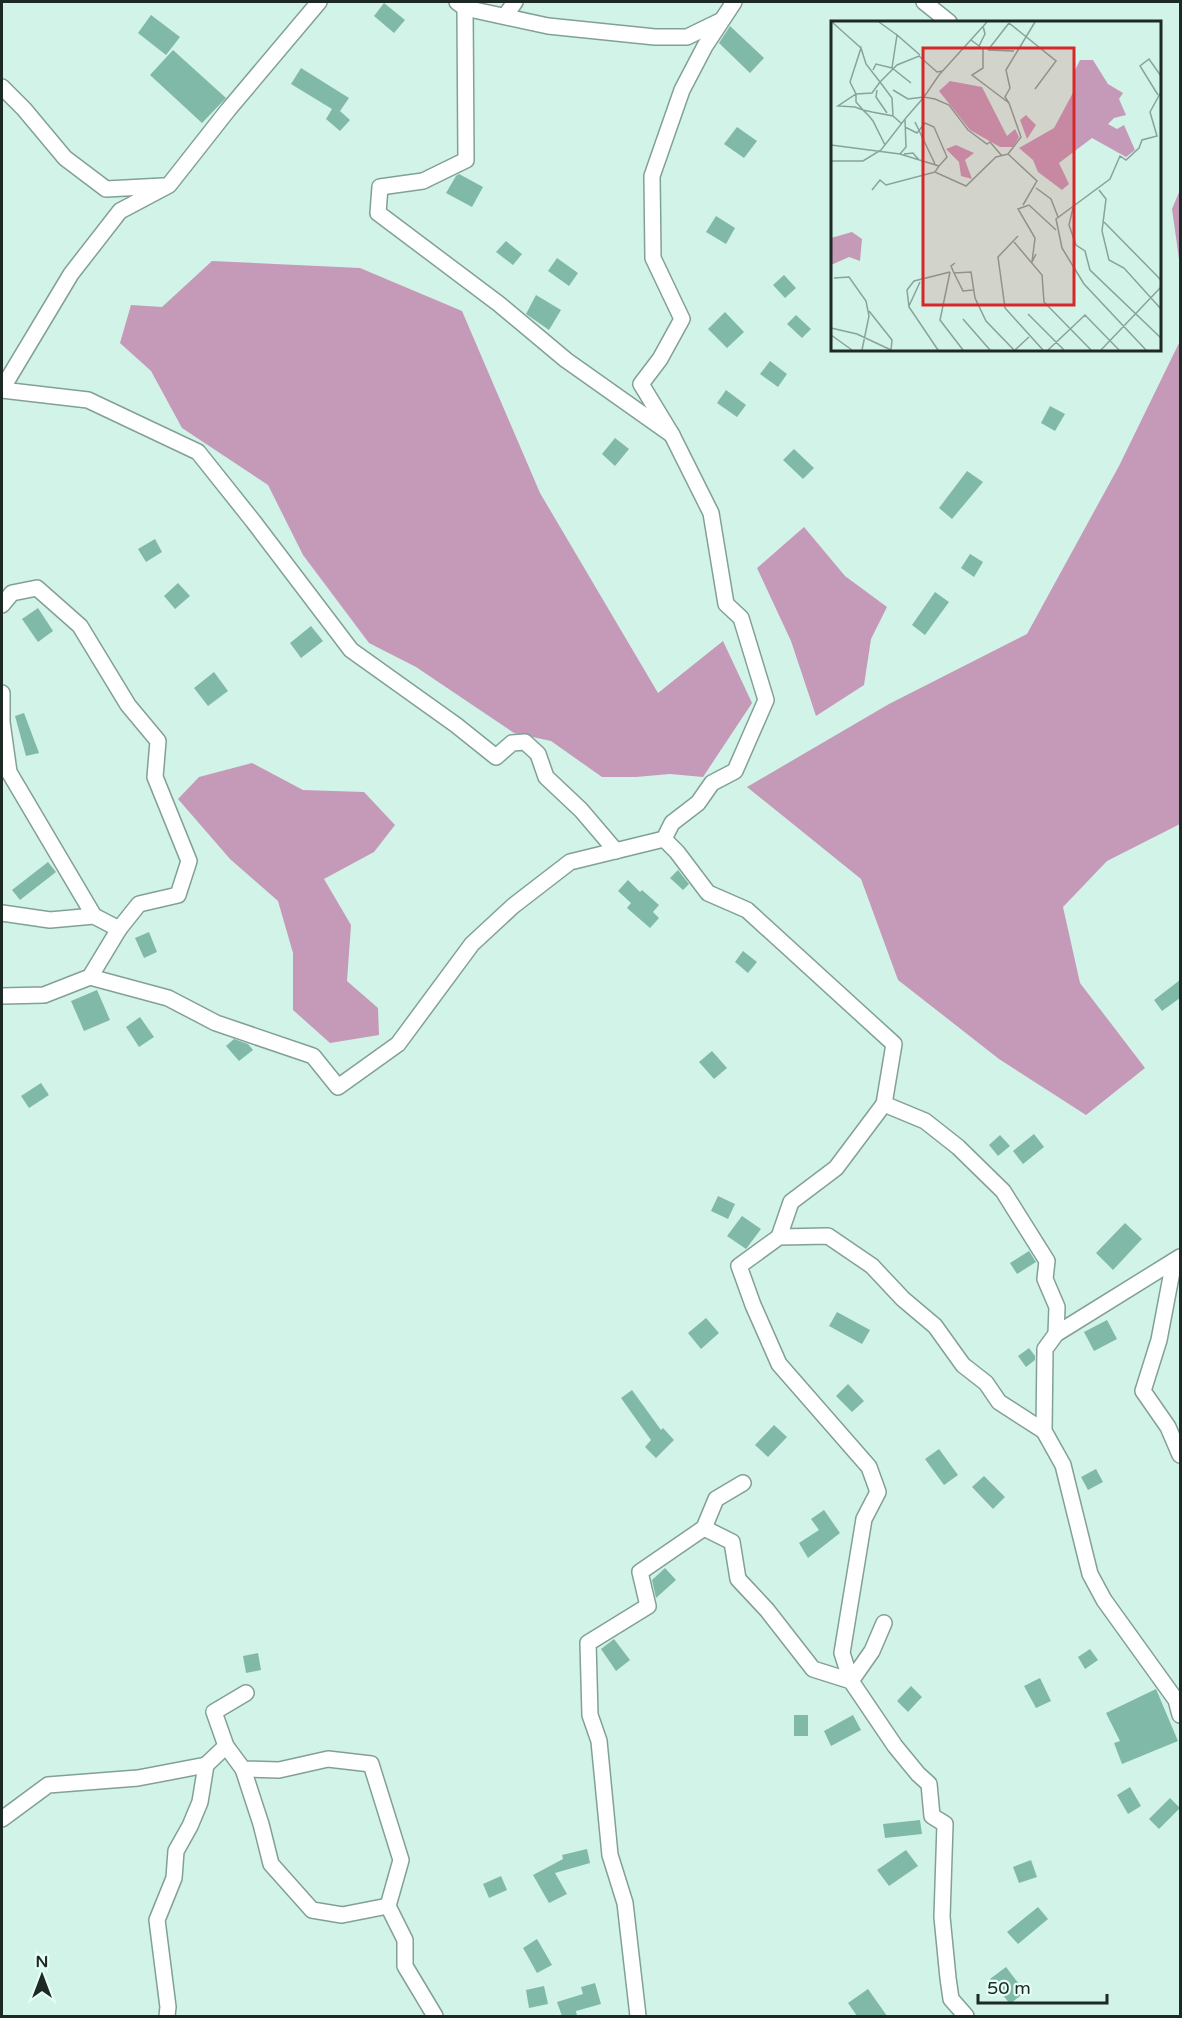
<svg xmlns="http://www.w3.org/2000/svg" width="1182" height="2018" viewBox="0 0 1182 2018" font-family="'Varela Round',sans-serif">
  <style>
    .forest { fill: #c59ab8 }
    .building { fill: #80b9a8 }
    .lines { fill: none; stroke-linecap: round; stroke-linejoin: round }
    .minor-casing { stroke: #82a097; stroke-width: 18 }
    .minor { stroke: #fff; stroke-width: 15 }
    .inset-road { fill: none; stroke: #89a29a; stroke-width: 1.5 }
    .view { fill: #d62828; fill-opacity: 0.15; stroke: #d62828; stroke-width: 3 }
    .inset-edge { fill: none; stroke: #1c2925; stroke-width: 3 }
  </style>
  <rect width="100%" height="100%" fill="#d2f3e8"/>
  <g class="forest">
    <path d="M1180,190V266L1172,209Z"/>
    <path d="M212,261L360,268L462,311L540,493L658,693L723,641L752,703L703,777L670,774L636,777H602L551,741L514,733L416,667L369,643L303,555L268,485L182,428L151,371L120,343L131,305L162,307Z"/>
    <path d="M1180,341V824L1107,861L1063,907L1080,983L1145,1068L1086,1115L999,1059L898,980L861,879L747,787L889,704L1027,634L1119,466Z"/>
    <path d="M804,527L845,576L887,607L871,639L864,685L816,716L791,641L757,568Z"/>
    <path d="M252,763L303,790L364,792L395,825L374,852L324,879L351,925L347,981L378,1008L379,1035L330,1043L293,1010V953L278,901L230,859L178,799L199,777Z"/>
  </g>
  <g class="building">
    <path d="M384,3L405,20L394,33L374,16Z"/>
    <path d="M151,15L180,37L166,55L138,33Z"/>
    <path d="M730,26L764,58L750,73L719,43Z"/>
    <path d="M173,50L226,98L202,123L150,75Z"/>
    <path d="M301,68L349,98L340,111L350,120L340,131L326,119L332,109L291,84Z"/>
    <path d="M737,127L757,141L744,158L724,144Z"/>
    <path d="M459,174L483,187L472,207L446,193L456,176Z"/>
    <path d="M716,216L735,228L726,244L706,232Z"/>
    <path d="M506,241L522,254L513,265L496,252Z"/>
    <path d="M557,258L578,273L569,286L548,271Z"/>
    <path d="M784,275L796,288L785,298L773,285Z"/>
    <path d="M536,295L561,310L549,330L526,314Z"/>
    <path d="M725,312L744,332L727,348L708,329Z"/>
    <path d="M796,315L811,329L802,338L787,324Z"/>
    <path d="M770,361L787,374L778,387L760,374Z"/>
    <path d="M726,390L746,405L737,417L717,403Z"/>
    <path d="M1050,406L1065,414L1055,431L1041,423Z"/>
    <path d="M615,438L629,449L615,466L602,454Z"/>
    <path d="M794,449L814,468L803,479L783,460Z"/>
    <path d="M967,471L983,482L952,519L939,508Z"/>
    <path d="M155,539L162,552L146,562L138,549Z"/>
    <path d="M970,554L983,562L974,577L961,568Z"/>
    <path d="M178,583L190,596L175,609L164,596Z"/>
    <path d="M935,592L949,602L925,635L912,625Z"/>
    <path d="M38,608L53,631L38,642L22,619Z"/>
    <path d="M311,626L323,641L301,658L290,643Z"/>
    <path d="M214,672L228,691L208,706L194,688Z"/>
    <path d="M24,713L39,753L26,756L15,716Z"/>
    <path d="M48,862L56,872L20,900L12,890Z"/>
    <path d="M678,870L689,884L683,890L670,878Z"/>
    <path d="M628,880L640,892L642,890L659,905L653,912L659,918L650,928L627,908L631,903L618,891Z"/>
    <path d="M149,932L157,952L144,958L135,938Z"/>
    <path d="M743,951L757,962L748,973L735,962Z"/>
    <path d="M1180,980V998L1162,1011L1154,1000Z"/>
    <path d="M97,990L110,1020L84,1031L71,1001Z"/>
    <path d="M140,1017L154,1037L139,1047L126,1027Z"/>
    <path d="M234,1039L248,1044L253,1050L239,1061L226,1046Z"/>
    <path d="M712,1051L727,1068L714,1079L699,1062Z"/>
    <path d="M41,1083L49,1095L29,1108L21,1096Z"/>
    <path d="M1034,1134L1044,1147L1023,1164L1013,1151Z"/>
    <path d="M1000,1135L1010,1146L998,1156L989,1145Z"/>
    <path d="M718,1196L735,1204L728,1219L711,1211Z"/>
    <path d="M742,1216L761,1229L746,1249L727,1236Z"/>
    <path d="M1125,1223L1142,1239L1113,1270L1096,1253Z"/>
    <path d="M1029,1251L1036,1262L1017,1274L1010,1263Z"/>
    <path d="M837,1312L870,1330L862,1344L829,1326Z"/>
    <path d="M706,1318L719,1333L701,1349L688,1333Z"/>
    <path d="M1107,1320L1117,1339L1094,1351L1084,1332Z"/>
    <path d="M1029,1348L1035,1356V1360L1026,1367L1018,1356Z"/>
    <path d="M848,1384L864,1401L852,1412L836,1396Z"/>
    <path d="M632,1390L661,1430L663,1428L674,1440L656,1458L645,1447L651,1440L621,1398Z"/>
    <path d="M774,1425L787,1437L768,1457L755,1445Z"/>
    <path d="M939,1449L958,1475L944,1485L925,1459Z"/>
    <path d="M1096,1469L1103,1482L1088,1490L1081,1477Z"/>
    <path d="M984,1476L1005,1497L993,1509L972,1487Z"/>
    <path d="M824,1510L840,1533L808,1558L799,1543L819,1530L811,1519Z"/>
    <path d="M665,1568L676,1580L656,1598L652,1580Z"/>
    <path d="M614,1639L630,1660L616,1671L601,1649Z"/>
    <path d="M1090,1649L1098,1660L1085,1669L1078,1657Z"/>
    <path d="M258,1653L261,1670L246,1673L243,1656Z"/>
    <path d="M1040,1678L1051,1701L1036,1708L1024,1686Z"/>
    <path d="M911,1686L922,1697L908,1712L897,1701Z"/>
    <path d="M1156,1689L1178,1741L1122,1764L1114,1743L1120,1741L1106,1713Z"/>
    <rect x="794" y="1715" width="14" height="21"/>
    <path d="M853,1715L861,1730L831,1746L824,1731Z"/>
    <path d="M1130,1787L1141,1806L1128,1814L1117,1795Z"/>
    <path d="M1170,1798L1180,1808L1159,1829L1149,1819Z"/>
    <path d="M920,1820L922,1834L885,1838L883,1824Z"/>
    <path d="M587,1849L590,1863L555,1873L567,1894L549,1903L533,1875L563,1859L562,1855Z"/>
    <path d="M906,1850L918,1866L889,1886L877,1870Z"/>
    <path d="M1031,1860L1037,1877L1019,1883L1013,1867Z"/>
    <path d="M501,1876L507,1890L489,1898L483,1884Z"/>
    <path d="M1038,1907L1048,1919L1018,1944L1007,1932Z"/>
    <path d="M537,1939L552,1965L537,1973L523,1948Z"/>
    <path d="M1006,1967L1025,1992L1010,2004L990,1979Z"/>
    <path d="M595,1983L601,2004L576,2011L577,2016H562L557,2002L583,1994L581,1987Z"/>
    <path d="M544,1986L548,2004L529,2008L526,1990Z"/>
    <path d="M868,1989L887,2016H857L848,2003Z"/>
  </g>
  <g class="lines">
    <g class="minor-casing">
      <g id="minor">
        <path d="M457,2L465,8L466,160L423,181L380,187L378,213L499,304L566,360L672,435L641,384L660,359L682,319L653,258L652,176L682,90L705,46L734,2"/>
        <path d="M924,2L949,22"/>
        <path d="M465,8L548,26L655,37H687L720,21"/>
        <path d="M505,16L515,2"/>
        <path d="M2,87L24,109L65,158L106,189L163,186"/>
        <path d="M2,389L71,274L120,211L169,185L228,110L319,2"/>
        <path d="M2,390L88,400L198,452L253,521L351,650L456,725L496,757L512,743L525,742L538,754L546,777L581,810L616,851"/>
        <path d="M2,605L12,593L37,588L80,626L128,705L158,741L155,777L189,861L178,895L139,904L119,929"/>
        <path d="M2,693V722L9,772L94,916"/>
        <path d="M664,839L672,823L698,803L712,783L735,771L766,700L741,618L726,604L711,513L672,435"/>
        <path d="M2,913L50,920L94,916L119,929L90,977"/>
        <path d="M2,996L44,995L90,977L168,998L216,1023L313,1056L338,1087L398,1044L472,944L513,906L570,862L664,839L677,852L708,893L747,910L894,1044L884,1104L836,1168L791,1202L779,1237"/>
        <path d="M884,1104L925,1121L958,1147L1003,1191L1047,1261L1045,1279L1057,1307L1056,1334"/>
        <path d="M1180,1257L1056,1334L1045,1349L1044,1431L1063,1465L1090,1574L1104,1600L1176,1700L1180,1715"/>
        <path d="M1174,1261L1159,1340L1143,1391L1168,1427L1180,1455"/>
        <path d="M704,1528L732,1542L738,1579L767,1610L813,1669L851,1681L895,1746L918,1774L929,1784L932,1816L945,1824L942,1917L948,1978L951,1999L966,2016"/>
        <path d="M884,1623L872,1651L851,1681L842,1653L864,1519L878,1492L869,1467L779,1364L753,1305L739,1266L779,1237L828,1236L872,1266L903,1299L935,1326L963,1365L986,1383L999,1402L1044,1431"/>
        <path d="M246,1693L214,1712L226,1746L243,1769L279,1770L328,1759L371,1764L401,1860L388,1906L405,1940V1966L435,2016"/>
        <path d="M243,1769L261,1824L271,1864L312,1910L342,1915L388,1906"/>
        <path d="M2,1819L48,1785L138,1778L206,1765"/>
        <path d="M167,2016L168,2007L157,1920L174,1878L176,1851L190,1826L200,1802L206,1765L226,1746"/>
        <path d="M638,2016L625,1903L610,1855L599,1741L590,1715L588,1643L648,1606L640,1572L704,1528L716,1499L743,1483"/>
      </g>
    </g>
    <use href="#minor" class="minor"/>
  </g>
  <g transform="translate(831 21)">
    <rect width="330" height="330" fill="#d2f3e8"/>
    <path d="M249,39H262L277,63L292,72L288,78L295,94L283,97L277,103L286,108L293,104L304,129L295,136L261,117L228,142L238,163L231,169L207,151L202,139L188,127L223,107L244,68L242,53ZM119,60L151,66L176,115L184,108L188,116L182,126H169L139,109L108,70ZM195,94L205,104L196,118L189,99ZM125,124L143,132L134,139L141,158L130,155L128,141L115,128Z" fill="#c59ab8"/>
    <path d="M21,211L31,218L29,240L18,236L0,244V217Z" fill="#c49ab7"/>
    <path class="inset-road" d="M1,1L30,27M48,1L66,14M178,2L225,40L204,68M140,19L152,28V47L141,54L178,82L174,76L179,67L175,49L204,1M148,25L154,13L152,5M157,29L178,2M157,29L183,30M61,47L66,14L89,34M42,49L45,43L61,47L80,62M46,69L45,76L56,92M62,69L77,78L93,76L108,54L156,1M327,74L309,45L318,38L330,55M62,95L61,77L49,61L66,44L88,35L106,51L112,50M74,98L93,76L104,78L118,84L137,109L156,123L159,121L171,135M84,101L104,143M74,106L86,112L94,102L103,106L116,136L108,145M0,124L69,133L108,145L104,151M54,124L42,100L38,95L32,89L25,81V73L19,61L30,27L35,43L49,61L41,72L25,73L7,85L24,86L32,89L41,91L62,95L71,103M73,133L82,132L88,139M177,133L190,116L178,82M0,140H32L50,129L74,98L75,126L69,133M205,167L220,178L227,196M41,169L49,159L55,164L104,151L135,165L165,136L177,133L206,160L192,184M268,169L275,178L271,210L278,239L293,247L330,288M242,187L238,204L245,224L254,230L259,249L330,317M273,201L330,259M187,215L167,236L174,287L212,329M183,221L211,254L213,281L260,329M205,233L201,241L204,217L187,188L198,184L225,209M124,242L120,245L123,252L140,251L144,277L155,300L183,329M119,251L109,299L132,329M123,252L132,270L142,269M3,257L18,256L35,280L38,295L31,329M78,285L89,261M38,290L61,319L60,329M197,293L233,329M132,298L159,329M0,307L26,313L60,329M0,314L21,329M107,329L78,286L76,269L83,260L119,251M184,329L198,316M217,329L254,294L288,329M270,329L330,266M315,329L253,263L231,227L225,198L279,158L289,135L295,139L308,127L311,119L326,115L319,91L330,71"/>
    <path class="view" d="M92,27H243V284H92Z"/>
    <rect width="330" height="330" class="inset-edge"/>
  </g>
  <rect width="1182" height="2018" fill="none" stroke="#1c2925" stroke-width="6"/>
  <g transform="translate(42 1976)" stroke="#e4fef6" stroke-width="4.5" paint-order="stroke">
  <path d="M0-4.5L10 22L0 15L-10 22Z" fill="#1c2925"/>
  <text y="-9" font-size="16" font-weight="bold" text-anchor="middle" fill="#1c2925">N</text>
  </g>
  <path d="M978 1994v9h129v-9" fill="none" stroke="#1c2925" stroke-width="3"/>
  <text x="987" y="1994" font-size="18" fill="#1c2925" stroke="#e4fef6" stroke-width="4.5" paint-order="stroke">50 m</text>
</svg>
